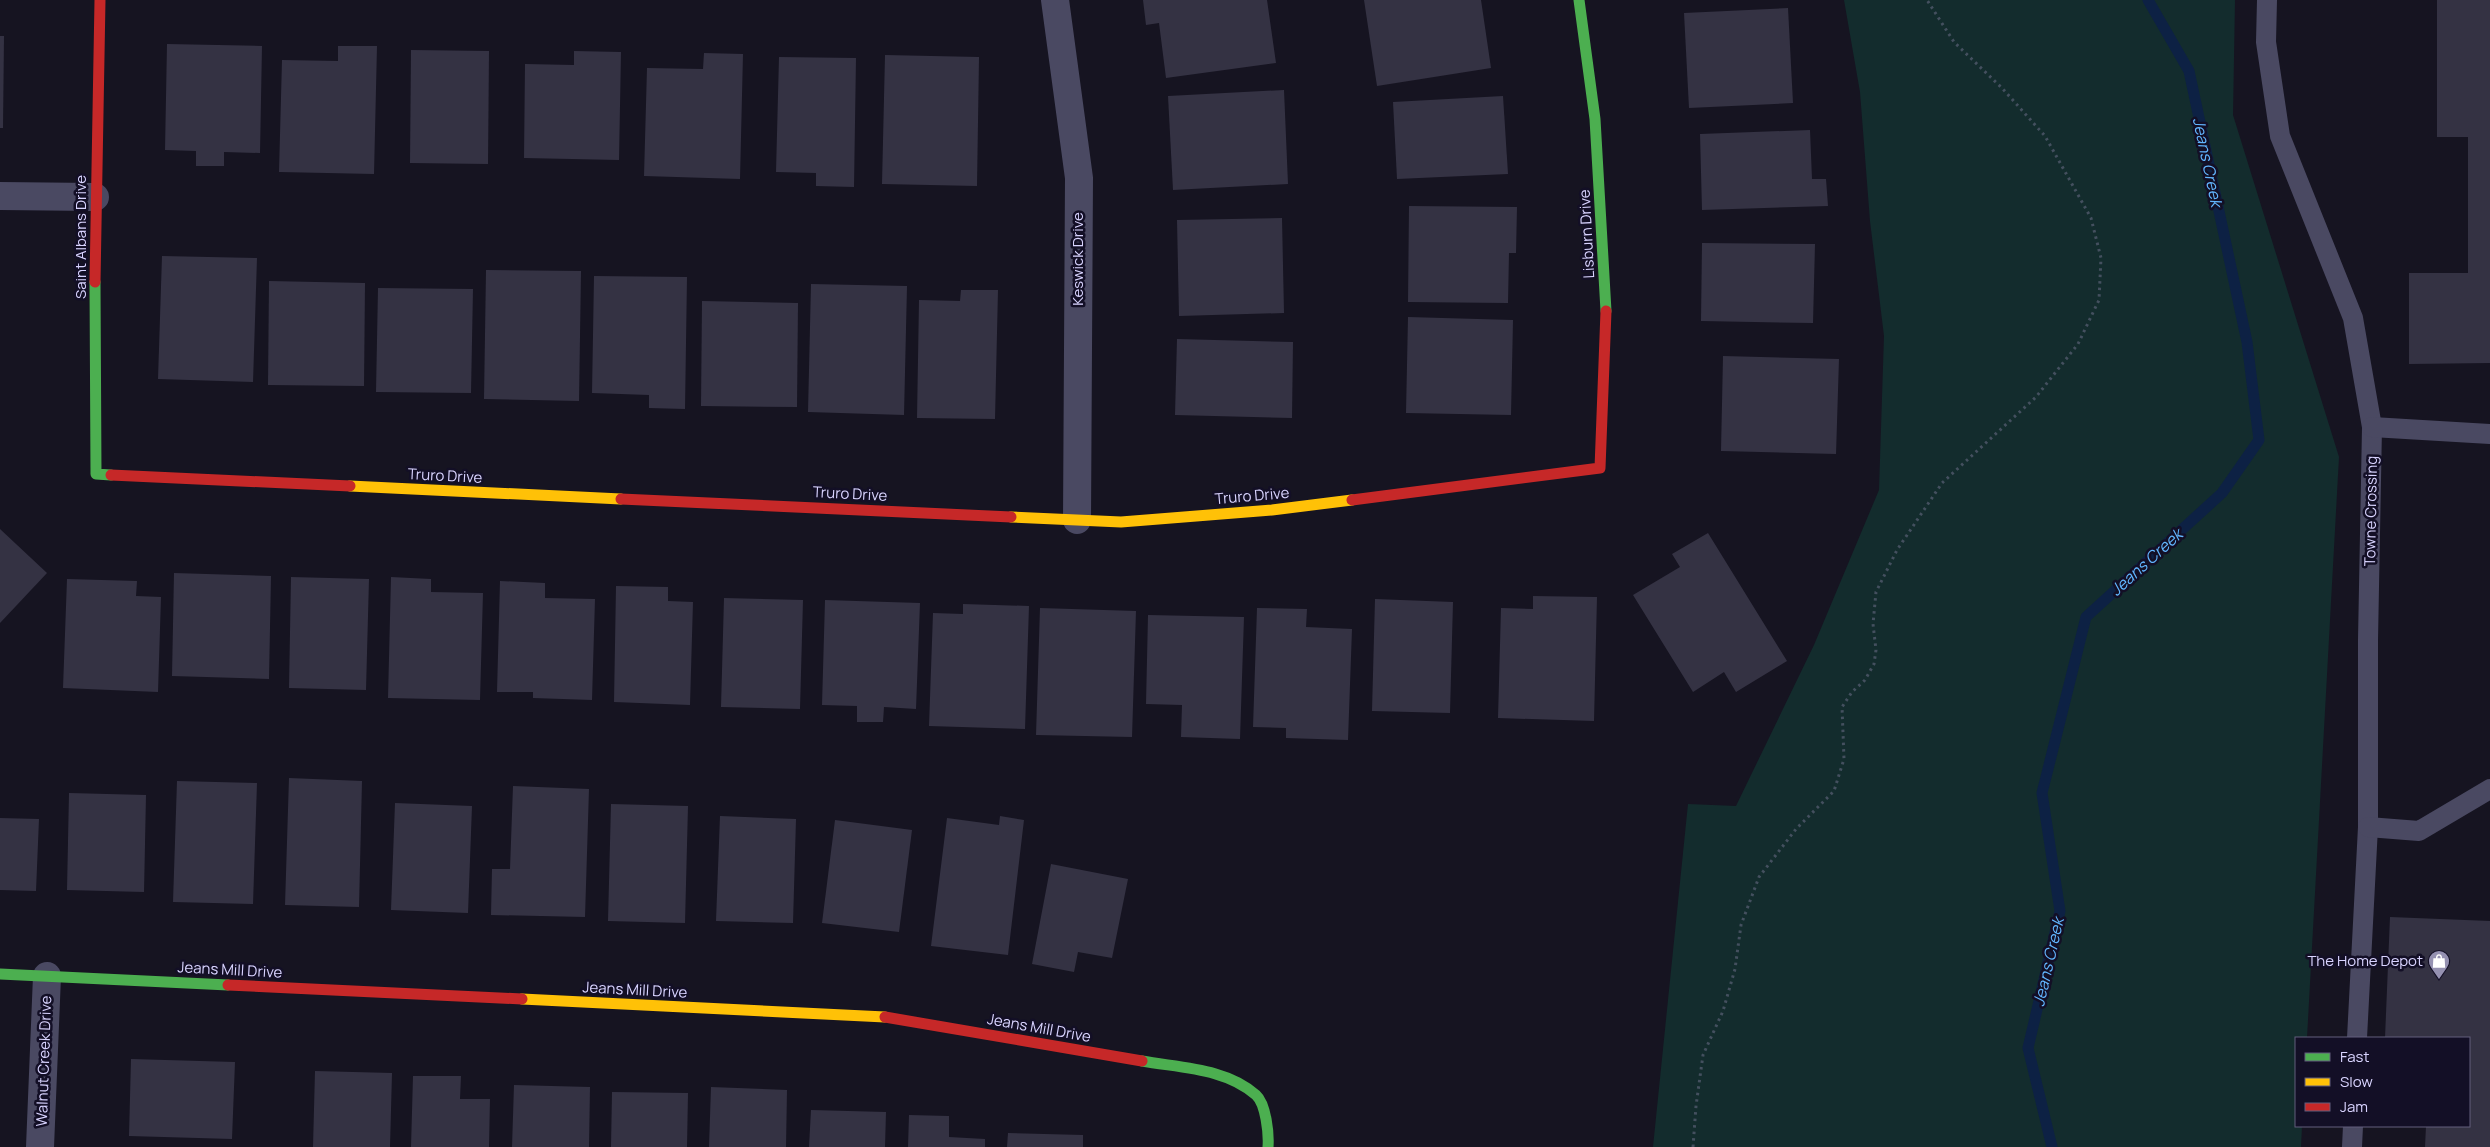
<svg xmlns="http://www.w3.org/2000/svg" width="2490" height="1147" viewBox="0 0 2490 1147" font-family="Manrope,sans-serif">
  <style>
    .green { fill: #132c2d }
    .lines { fill: none; stroke-linecap: round; stroke-linejoin: round }
    .stream { stroke: #0d2144; stroke-width: 11 }
    .building { fill: #343243 }
    .path { stroke: #44505f; stroke-width: 3; stroke-dasharray: 2.5 4; stroke-linecap: butt }
    .lane { stroke: #4a4962; stroke-width: 20 }
    .street { stroke: #4a4962; stroke-width: 28 }
    .fast { stroke: #4caf50; stroke-width: 11 }
    .slow { stroke: #ffc107; stroke-width: 11 }
    .jam { stroke: #c62828; stroke-width: 11 }
    .labels { text-anchor: middle; stroke-width: 5; stroke-linejoin: round; paint-order: stroke }
    .street-label { font-size: 15px; fill: #d9d4ff; stroke: #130f26 }
    .poi-label { font-size: 15px; fill: #d9d4ff; stroke: #130f26; text-anchor: end }
    .water-label { font-size: 16px; font-style: italic; fill: #62b6ff; stroke: #130f26 }
  </style>
  <rect width="100%" height="100%" fill="#161421"/>
  <path class="green" d="M1844,0H2235L2233,115L2339,457L2307,1038H2296V1126H2302L2301,1147H1653L1688,804L1736,806L1814,645L1879,490L1884,336L1870,221L1860,92Z"/>
  <g class="lines">
    <path class="stream" d="M2052,1147L2028,1048L2060,911L2042,793L2086,617L2222,493L2259,440L2247,342L2189,71L2148,0"/>
  </g>
  <g class="building">
    <path d="M1143,0H1267L1276,63L1166,78L1159,23L1146,25Z"/>
    <path d="M1364,0H1481L1491,68L1377,86Z"/>
    <path d="M2437,0H2490V363L2409,364V273H2468V137H2437Z"/>
    <path d="M1788,8L1793,103L1689,108L1684,13Z"/>
    <path d="M0,36H4L3,128H0Z"/>
    <path d="M167,44L262,46L260,153L224,152V166H196V151L165,150Z"/>
    <path d="M338,46H377L374,174L279,172L282,60L338,61Z"/>
    <path d="M411,50L489,51L488,164L410,163Z"/>
    <path d="M574,51L621,52L619,160L524,158L525,64L574,65Z"/>
    <path d="M704,53L743,54L740,179L644,176L647,68L703,69Z"/>
    <path d="M885,55L979,57L977,186L882,184Z"/>
    <path d="M779,57L856,58L854,187L816,186V173L776,172Z"/>
    <path d="M1284,90L1288,184L1173,190L1168,96Z"/>
    <path d="M1503,96L1508,174L1397,179L1393,102Z"/>
    <path d="M1810,130L1812,179H1826L1828,206L1702,210L1700,134Z"/>
    <path d="M1409,206L1517,207L1516,253H1509L1508,303L1408,302Z"/>
    <path d="M1282,218L1284,313L1179,316L1177,220Z"/>
    <path d="M1702,243L1815,244L1813,323L1701,321Z"/>
    <path d="M162,256L257,258L253,382L158,379Z"/>
    <path d="M486,270L581,271L579,401L484,399Z"/>
    <path d="M594,276L687,277L685,409L649,408V395L592,393Z"/>
    <path d="M269,281L365,283L364,386L268,385Z"/>
    <path d="M811,284L907,286L904,415L808,412Z"/>
    <path d="M378,288L473,289L471,393L376,392Z"/>
    <path d="M961,290H998L995,419L917,418L919,300L960,301Z"/>
    <path d="M702,301L798,303L797,407L701,406Z"/>
    <path d="M1408,317L1513,320L1511,415L1406,413Z"/>
    <path d="M1177,339L1293,342L1292,418L1175,415Z"/>
    <path d="M1723,356L1839,359L1836,454L1721,451Z"/>
    <path d="M0,529L47,573L0,623Z"/>
    <path d="M1708,533L1787,661L1736,692L1724,672L1693,692L1633,595L1680,567L1672,554Z"/>
    <path d="M174,573L271,576L269,679L172,676Z"/>
    <path d="M291,577L369,579L366,690L289,688Z"/>
    <path d="M391,577L431,579V592L483,593L480,700L388,698Z"/>
    <path d="M67,579L137,581L136,596L161,597L158,692L63,688Z"/>
    <path d="M500,581L545,583V598L595,599L592,700L533,698V692H497Z"/>
    <path d="M616,586L668,587V601L693,602L690,705L614,702Z"/>
    <path d="M1533,596L1597,597L1594,721L1498,718L1501,608L1533,609Z"/>
    <path d="M724,598L803,600L800,709L721,707Z"/>
    <path d="M1375,599L1453,602L1450,713L1372,711Z"/>
    <path d="M825,600L920,603L916,709L884,707L883,722H857V706L822,705Z"/>
    <path d="M963,604L1029,606L1025,729L929,726L933,613L963,614Z"/>
    <path d="M1040,608L1136,611L1132,737L1036,735Z"/>
    <path d="M1257,608L1307,609L1306,627L1352,629L1348,740L1286,738V728L1253,727Z"/>
    <path d="M1148,615L1244,617L1240,739L1181,737L1182,705L1146,704Z"/>
    <path d="M289,778L362,781L359,907L285,905Z"/>
    <path d="M177,781L257,783L253,904L173,902Z"/>
    <path d="M513,786L589,789L585,917L491,915L492,869H510Z"/>
    <path d="M69,793L146,795L144,892L67,890Z"/>
    <path d="M395,803L472,806L468,913L391,910Z"/>
    <path d="M611,804L688,806L685,923L608,921Z"/>
    <path d="M720,816L796,819L793,923L716,921Z"/>
    <path d="M1000,816L1024,820L1008,955L931,946L947,818L999,825Z"/>
    <path d="M0,818L39,819L36,891L0,890Z"/>
    <path d="M835,820L912,830L899,932L822,923Z"/>
    <path d="M1051,864L1128,879L1112,958L1078,952L1074,972L1032,964Z"/>
    <path d="M2390,917L2490,921V1147H2425L2426,1126H2469V1038H2385Z"/>
    <path d="M131,1059L235,1062L232,1139L129,1136Z"/>
    <path d="M315,1071L392,1073L390,1147H313Z"/>
    <path d="M413,1076H461L460,1099H490L489,1147H411Z"/>
    <path d="M514,1085L590,1087L589,1147H512Z"/>
    <path d="M711,1087L787,1090L786,1147H709Z"/>
    <path d="M612,1092L688,1093L687,1147H611Z"/>
    <path d="M811,1110L886,1112L885,1147H809Z"/>
    <path d="M909,1115L949,1116V1137L985,1139V1147H908Z"/>
    <path d="M1008,1133L1083,1135V1147H1007Z"/>
  </g>
  <g class="lines">
    <path class="path" d="M1693,1147L1696,1106L1703,1055L1723,1011L1735,969L1741,925L1759,877L1796,829L1834,791L1844,759L1842,707L1852,692L1865,680L1874,664L1876,650L1873,624L1876,592L1897,550L1942,483L2036,397L2078,344L2099,300L2101,258L2091,218L2045,136L2002,88L1954,42L1927,0"/>
    <g class="lane">
      <path d="M2267,0L2266,42L2280,136L2353,318L2372,427L2368,640V827L2357,1038"/>
      <path d="M2372,427L2490,434"/>
      <path d="M2368,827L2419,831L2490,789"/>
      <path d="M2352,1147L2353,1126"/>
    </g>
    <g class="street">
      <path d="M1055,0L1079,178L1077,520"/>
      <path d="M0,196L95,197"/>
      <path d="M40,1147L47,976"/>
    </g>
    <g class="fast">
      <path d="M1579,0L1595,119L1606,311"/>
      <path d="M95,282L96,474L111,475"/>
      <path d="M0,974L228,985"/>
      <path d="M1142,1061C1180,1068 1226,1068 1256,1095C1266,1104 1269,1134 1268,1147"/>
    </g>
    <g class="slow">
      <path d="M350,486L621,499"/>
      <path d="M1011,517L1121,522L1272,510L1352,500"/>
      <path d="M522,999L885,1017"/>
    </g>
    <g class="jam">
      <path d="M95,282L100,0"/>
      <path d="M111,475L350,486"/>
      <path d="M621,499L1011,517"/>
      <path d="M1352,500L1600,468L1606,311"/>
      <path d="M228,985L522,999"/>
      <path d="M885,1017L1142,1061"/>
    </g>
  </g>
  <defs>
    <g id="shop-pin" transform="scale(1.125)"><path d="M0 17L-7.5 6A9.5 9.5 0 1 1 7.5 6Z" fill="#9591b1" stroke="#130f26"/><path d="M-5-2.5h2.3a2.7 3.5 0 0 1 5.4 0H5L5.5 6h-11ZM-1.5-2.5h3a1.5 2.3 0 0 0-3 0Z" fill="#fff"/></g>
  </defs>
  <g fill-rule="evenodd">
    <use href="#shop-pin" x="2439" y="961"/>
  </g>
  <g class="labels">
    <g class="street-label">
      <text transform="translate(1587 234) rotate(-93)" y="5">Lisburn Drive</text>
      <text transform="translate(81 237) rotate(-90)" y="5">Saint Albans Drive</text>
      <text transform="translate(1078 259) rotate(-90)" y="5">Keswick Drive</text>
      <text transform="translate(445 476) rotate(3)" y="5">Truro Drive</text>
      <text transform="translate(850 494) rotate(3)" y="5">Truro Drive</text>
      <text transform="translate(1252 496) rotate(-5)" y="5">Truro Drive</text>
      <text transform="translate(2371 511) rotate(-89)" y="5">Towne Crossing</text>
      <text transform="translate(230 970) rotate(3)" y="5">Jeans Mill Drive</text>
      <text transform="translate(635 990) rotate(3)" y="5">Jeans Mill Drive</text>
      <text transform="translate(1039 1028) rotate(10)" y="5">Jeans Mill Drive</text>
      <text transform="translate(44 1061) rotate(-88)" y="5">Walnut Creek Drive</text>
    </g>
    <g class="poi-label">
      <text x="2423" y="966">The Home Depot</text>
    </g>
    <g class="water-label">
      <text transform="translate(2208 162) rotate(78)" y="6">Jeans Creek</text>
      <text transform="translate(2146 562) rotate(-42)" y="6">Jeans Creek</text>
      <text transform="translate(2048 962) rotate(-77)" y="6">Jeans Creek</text>
    </g>
  </g>
  <rect x="2295" y="1037" width="175" height="90" fill="#130f26" stroke="#625e7d"/>
  <rect x="2305" y="1053" width="25" height="8" fill="#4caf50" stroke="#625e7d"/>
  <text x="2340" y="1062" font-size="15" fill="#d9d4ff">Fast</text>
  <rect x="2305" y="1078" width="25" height="8" fill="#ffc107" stroke="#625e7d"/>
  <text x="2340" y="1087" font-size="15" fill="#d9d4ff">Slow</text>
  <rect x="2305" y="1103" width="25" height="8" fill="#c62828" stroke="#625e7d"/>
  <text x="2340" y="1112" font-size="15" fill="#d9d4ff">Jam</text>
</svg>
